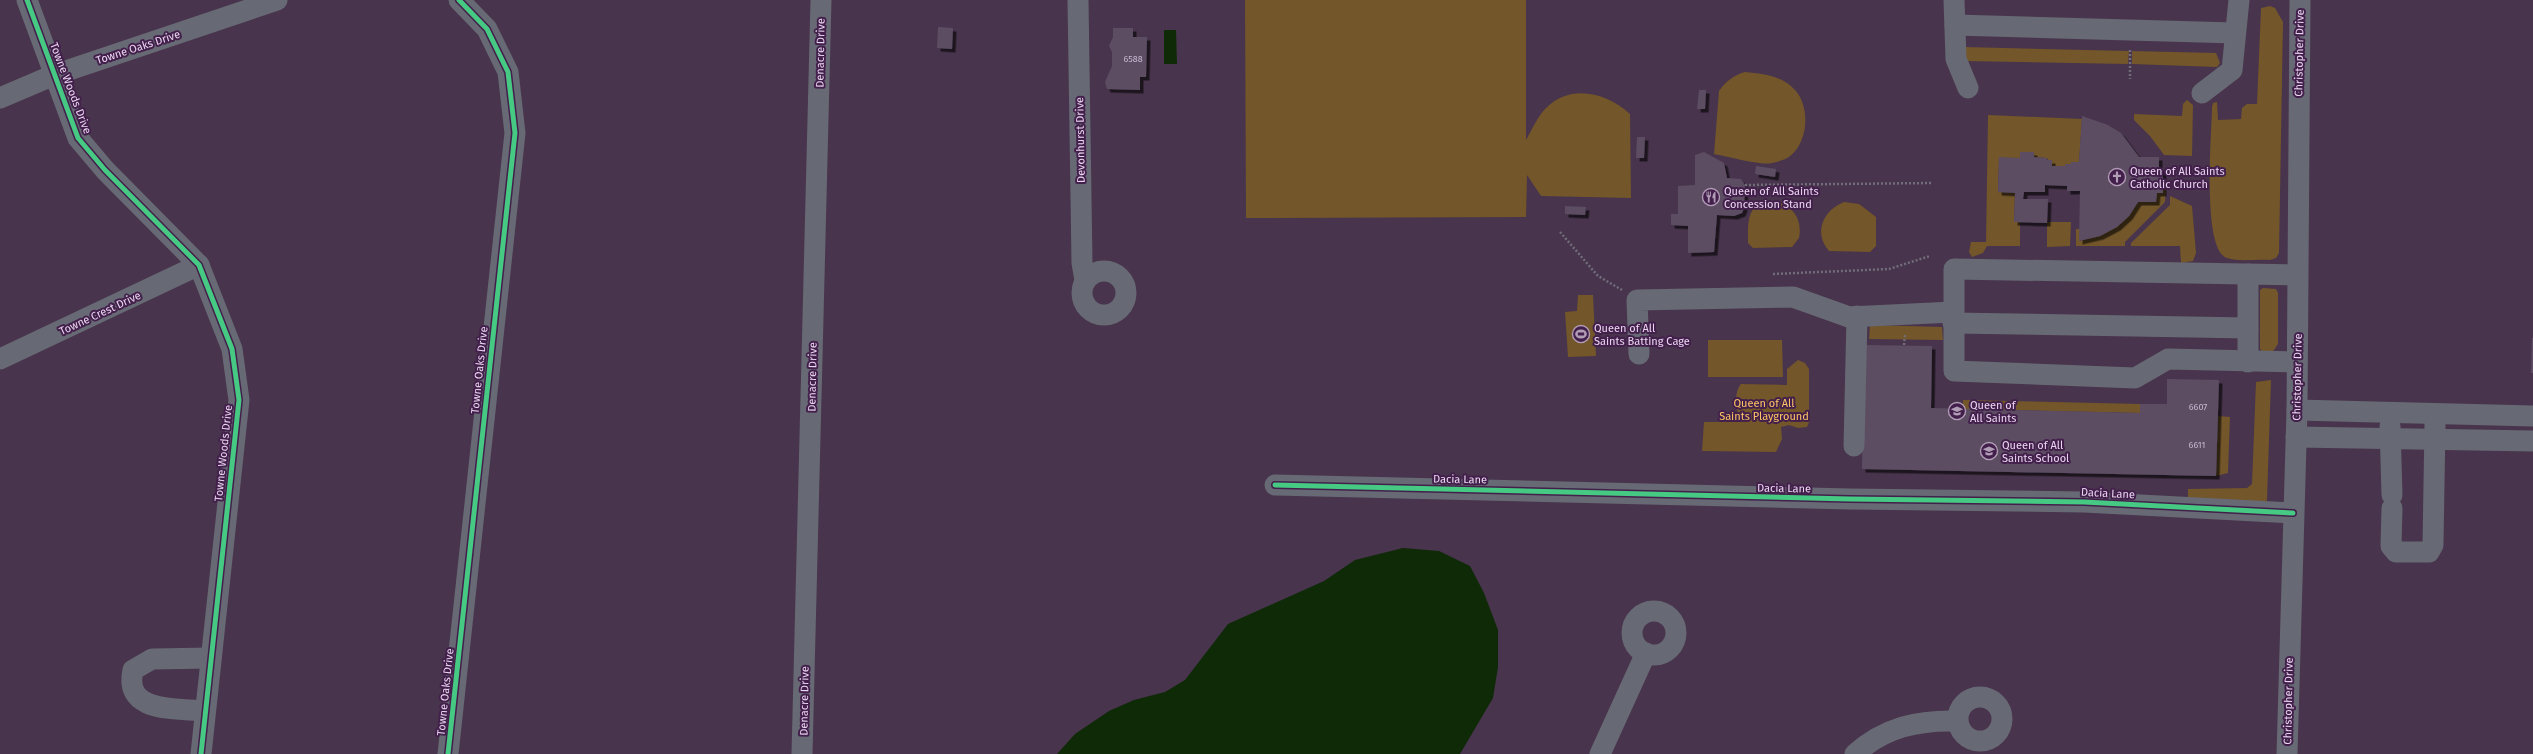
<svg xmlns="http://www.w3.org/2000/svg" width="2533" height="754" viewBox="0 0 2533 754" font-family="'Fira Sans',sans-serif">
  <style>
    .green { fill: #735629 }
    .water { fill: #0e2a07 }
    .building { fill: #5b4d63; filter: url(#shadow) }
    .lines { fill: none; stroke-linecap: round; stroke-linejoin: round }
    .path { stroke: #716d7a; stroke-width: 2.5; stroke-dasharray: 2 2; stroke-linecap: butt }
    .minor { stroke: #676974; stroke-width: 21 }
    .cycleway-casing { stroke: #43204c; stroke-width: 8 }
    .cycleway { stroke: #46c982; stroke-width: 5 }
    .labels { text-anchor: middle; stroke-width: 4; stroke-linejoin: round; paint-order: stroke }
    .number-label { font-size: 9px; fill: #c7b4ce }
    .street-label { font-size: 11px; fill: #ebd6f1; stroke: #43204c }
    .poi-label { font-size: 11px; fill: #ebd6f1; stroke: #43204c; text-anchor: start }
    .park-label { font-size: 11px; fill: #fdc564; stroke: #43204c }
  </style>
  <defs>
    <filter id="shadow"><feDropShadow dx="3.5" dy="3.5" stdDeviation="0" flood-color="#0009"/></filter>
  </defs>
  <rect width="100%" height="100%" fill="#48344c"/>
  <g class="green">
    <path d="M1245,0H1526V140C1532,130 1537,117 1546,108C1571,83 1607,93 1630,114L1631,198L1541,196L1527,175L1526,217L1246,218Z"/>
    <path d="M2270,6L2275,8L2283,22L2279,253L2276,258L2270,260C2257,259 2239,262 2227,258C2201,250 2212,131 2212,107L2213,103L2217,102L2218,120L2241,119L2242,108L2247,104H2257L2261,8Z"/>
    <path d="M1964,47L2129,51L2128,64L1964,61Z"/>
    <path d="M2132,51L2216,53L2220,63L2217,67L2132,64Z"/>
    <path d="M1745,72C1762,74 1780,75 1793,88C1811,104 1809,143 1789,157C1785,160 1776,162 1772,163C1762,166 1726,156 1714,154L1719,91C1725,82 1734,75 1745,72Z"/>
    <path d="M2187,100L2193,105L2192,156L2164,155L2150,136L2134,120V114L2182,116L2183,104Z"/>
    <path d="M1988,115L2082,119L2079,162H2072L2071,164H2065V166H2052L2047,158L2034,157L2033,152H2020V158H1999L1998,192L2015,193L2014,222H2020V246H1987L1983,253L1972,257L1969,252L1971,242H1986Z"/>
    <path d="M2163,187H2166L2165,202L2125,242V246H2076V229H2080V241C2106,234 2124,225 2138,202H2156L2157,193L2163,192Z"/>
    <path d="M2170,196L2192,206L2196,253L2193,261L2181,263L2180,246H2131V243L2170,205Z"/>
    <path d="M1771,201C1792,203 1803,219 1799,238L1792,247L1753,248L1748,243C1748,223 1746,203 1771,201Z"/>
    <path d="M1844,202L1859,204L1876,217V246L1870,252L1829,251C1813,233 1823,210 1844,202Z"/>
    <path d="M2047,222H2071L2070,246L2047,247Z"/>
    <path d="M2263,288L2276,289L2278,293V344L2272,353H2264L2260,349V290Z"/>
    <path d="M1578,295H1593L1596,356L1568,357L1565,312L1577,311Z"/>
    <path d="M1870,325L1942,327L1943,340L1869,339Z"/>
    <path d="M1708,340H1782L1783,377H1708Z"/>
    <path d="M1798,360L1805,363L1809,369V422L1807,427L1798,428L1789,425L1781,427L1782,439L1776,452L1702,451L1704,422H1742C1736,413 1733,393 1741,384L1787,385V369Z"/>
    <path d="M2271,380L2267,500L2263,505L2188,502V489L2247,488L2252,484L2256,382Z"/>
    <path d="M1963,400L2140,404V413L1963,409Z"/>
    <path d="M2218,416L2230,417L2228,473L2216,476Z"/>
  </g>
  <g class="water">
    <path d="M1164,30H1176L1177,64H1164Z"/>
    <path d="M1403,548L1439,551L1470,566L1484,593L1498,630V667L1493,698L1460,754H1057L1075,734L1109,711L1134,700L1165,692L1185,680L1228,624L1324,581L1355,560Z"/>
  </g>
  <g class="building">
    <path d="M938,27L953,28L952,49L937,48Z"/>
    <path d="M1113,28H1133V37H1147L1146,77H1140V90L1107,89L1105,82L1112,66V52L1109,46L1113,37Z"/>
    <path d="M1699,90H1706L1705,109H1697Z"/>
    <path d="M2082,116L2108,125L2121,133L2139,157H2159V168H2163V193H2157L2156,202H2138L2129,216L2117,227L2100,236L2079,241L2080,191H2067V186L2045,185V192H2024L2023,199H2048L2047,223L2014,222L2015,193L1998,192L1999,157L2020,158V152H2034V157L2047,158V160H2052V166H2065V164H2071V162H2079Z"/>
    <path d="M1637,137H1645L1644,158H1636Z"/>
    <path d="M1704,152L1724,163L1727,178L1741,179L1745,185L1744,208L1742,213L1734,216L1717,215L1714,252L1688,253V226L1671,225V214H1678V186L1695,185V155Z"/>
    <path d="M1756,166L1776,169L1775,177L1755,174Z"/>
    <path d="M1565,206L1586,207L1585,215L1565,214Z"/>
    <path d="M2532,338H2533V373H2531Z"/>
    <path d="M1864,345L1932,346L1931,408L2140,413V404H2167V379L2219,380L2216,476L1862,469Z"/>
  </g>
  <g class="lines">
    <g class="path">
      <path d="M2130,50V79"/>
      <path d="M1745,185L1933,183"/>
      <path d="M1560,232L1598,276L1622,290"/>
      <path d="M1773,274L1889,269L1930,256"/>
      <path d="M1904,345L1905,334"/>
    </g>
    <g class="minor">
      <path d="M27,0L78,138L105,170L199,265L232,349L239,400L201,754"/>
      <path d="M1078,0L1082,263L1085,280"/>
      <path d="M1954,0L1956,59L1968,88"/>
      <path d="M1955,25L2235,33"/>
      <path d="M2202,93L2232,70L2239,0"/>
      <path d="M0,98L54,75L277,0"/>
      <circle cx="1104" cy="293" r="22"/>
      <path d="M2297,275L1954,269V371L2135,378L2168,359L2297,362"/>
      <path d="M1953,323L2248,328"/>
      <path d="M1639,354L1637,300L1793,297L1849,317L1953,312"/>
      <path d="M0,359L199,265"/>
      <path d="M2248,362V274"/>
      <path d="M2297,410L2533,416"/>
      <path d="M2390,426L2392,495"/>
      <path d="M2296,437L2533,441"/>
      <path d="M1854,446L1857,316"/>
      <path d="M1275,485L1850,499L2084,502L2293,513"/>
      <path d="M2392,508L2391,546L2396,552H2429L2433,545L2435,424"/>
      <circle cx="1654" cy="633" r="22"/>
      <circle cx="1980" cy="719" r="22"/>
      <path d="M204,711C175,708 123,713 133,670L152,659L211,658"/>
      <path d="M448,754L515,133L508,72L487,29L459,0"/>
      <path d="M802,754L821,0"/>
      <path d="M1600,754L1646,653"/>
      <path d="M1855,754C1885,727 1918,720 1957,721"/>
      <path d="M2287,754L2297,410L2300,0"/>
    </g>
    <g class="cycleway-casing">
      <g id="cycleway">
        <path d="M27,0L78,138L105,170L199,265L232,349L239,400L201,754"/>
        <path d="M1275,485L1850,499L2084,502L2293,513"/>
        <path d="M448,754L515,133L508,72L487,29L459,0"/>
      </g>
    </g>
    <use href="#cycleway" class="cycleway"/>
  </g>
  <defs>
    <g id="church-ring" transform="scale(0.9)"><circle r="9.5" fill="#43204c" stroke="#b29db7" stroke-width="1.5"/><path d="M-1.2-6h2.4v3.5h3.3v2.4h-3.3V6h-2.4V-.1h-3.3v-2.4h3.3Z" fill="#b29db7"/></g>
    <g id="restaurant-ring" transform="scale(0.9)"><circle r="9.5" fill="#43204c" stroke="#b29db7" stroke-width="1.5"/><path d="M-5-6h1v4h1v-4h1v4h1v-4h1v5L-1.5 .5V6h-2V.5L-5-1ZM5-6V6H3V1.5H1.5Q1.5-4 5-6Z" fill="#b29db7"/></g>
    <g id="stadium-ring" transform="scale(0.9)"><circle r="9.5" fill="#43204c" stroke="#b29db7" stroke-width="1.5"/><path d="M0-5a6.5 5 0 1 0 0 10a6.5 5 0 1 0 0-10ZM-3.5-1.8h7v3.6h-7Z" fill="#b29db7"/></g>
    <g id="school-ring" transform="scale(0.9)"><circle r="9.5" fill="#43204c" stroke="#b29db7" stroke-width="1.5"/><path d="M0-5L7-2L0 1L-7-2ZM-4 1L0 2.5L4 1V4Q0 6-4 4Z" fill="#b29db7"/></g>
  </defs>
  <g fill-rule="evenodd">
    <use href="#church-ring" x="2117" y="177"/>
    <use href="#restaurant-ring" x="1711" y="197"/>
    <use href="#stadium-ring" x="1581" y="334"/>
    <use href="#school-ring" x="1957" y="411"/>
    <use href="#school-ring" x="1989" y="451"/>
  </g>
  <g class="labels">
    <g class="number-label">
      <text x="1133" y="62">6588</text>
      <text x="2198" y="410">6607</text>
      <text x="2197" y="448">6611</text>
    </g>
    <g class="street-label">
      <text transform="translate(138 47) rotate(-18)" y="4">Towne Oaks Drive</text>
      <text transform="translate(820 53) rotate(-89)" y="4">Denacre Drive</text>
      <text transform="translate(2299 53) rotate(-89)" y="4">Christopher Drive</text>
      <text transform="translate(71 88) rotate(69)" y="4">Towne Woods Drive</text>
      <text transform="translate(1080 140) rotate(-91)" y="4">Devonhurst Drive</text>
      <text transform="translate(100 313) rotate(-25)" y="4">Towne Crest Drive</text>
      <text transform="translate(479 370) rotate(-84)" y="4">Towne Oaks Drive</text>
      <text transform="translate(812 377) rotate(-89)" y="4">Denacre Drive</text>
      <text transform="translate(2297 377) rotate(-89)" y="4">Christopher Drive</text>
      <text transform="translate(223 453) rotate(-84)" y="4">Towne Woods Drive</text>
      <text transform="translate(1460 479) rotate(1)" y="4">Dacia Lane</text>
      <text transform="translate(1784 488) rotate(1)" y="4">Dacia Lane</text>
      <text transform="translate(2108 493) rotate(3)" y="4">Dacia Lane</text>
      <text transform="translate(445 692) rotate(-84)" y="4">Towne Oaks Drive</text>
      <text transform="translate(804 701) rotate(-89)" y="4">Denacre Drive</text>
      <text transform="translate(2288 701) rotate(-89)" y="4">Christopher Drive</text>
    </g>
    <g class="poi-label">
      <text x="2130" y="175">Queen of All Saints<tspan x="2130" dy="13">Catholic Church</tspan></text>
      <text x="1724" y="195">Queen of All Saints<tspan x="1724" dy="13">Concession Stand</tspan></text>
      <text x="1594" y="332">Queen of All<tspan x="1594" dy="13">Saints Batting Cage</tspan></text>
      <text x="1970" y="409">Queen of<tspan x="1970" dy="13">All Saints</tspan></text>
      <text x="2002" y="449">Queen of All<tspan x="2002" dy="13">Saints School</tspan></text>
    </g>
    <g class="park-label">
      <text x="1764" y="407">Queen of All<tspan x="1764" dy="13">Saints Playground</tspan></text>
    </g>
  </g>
</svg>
